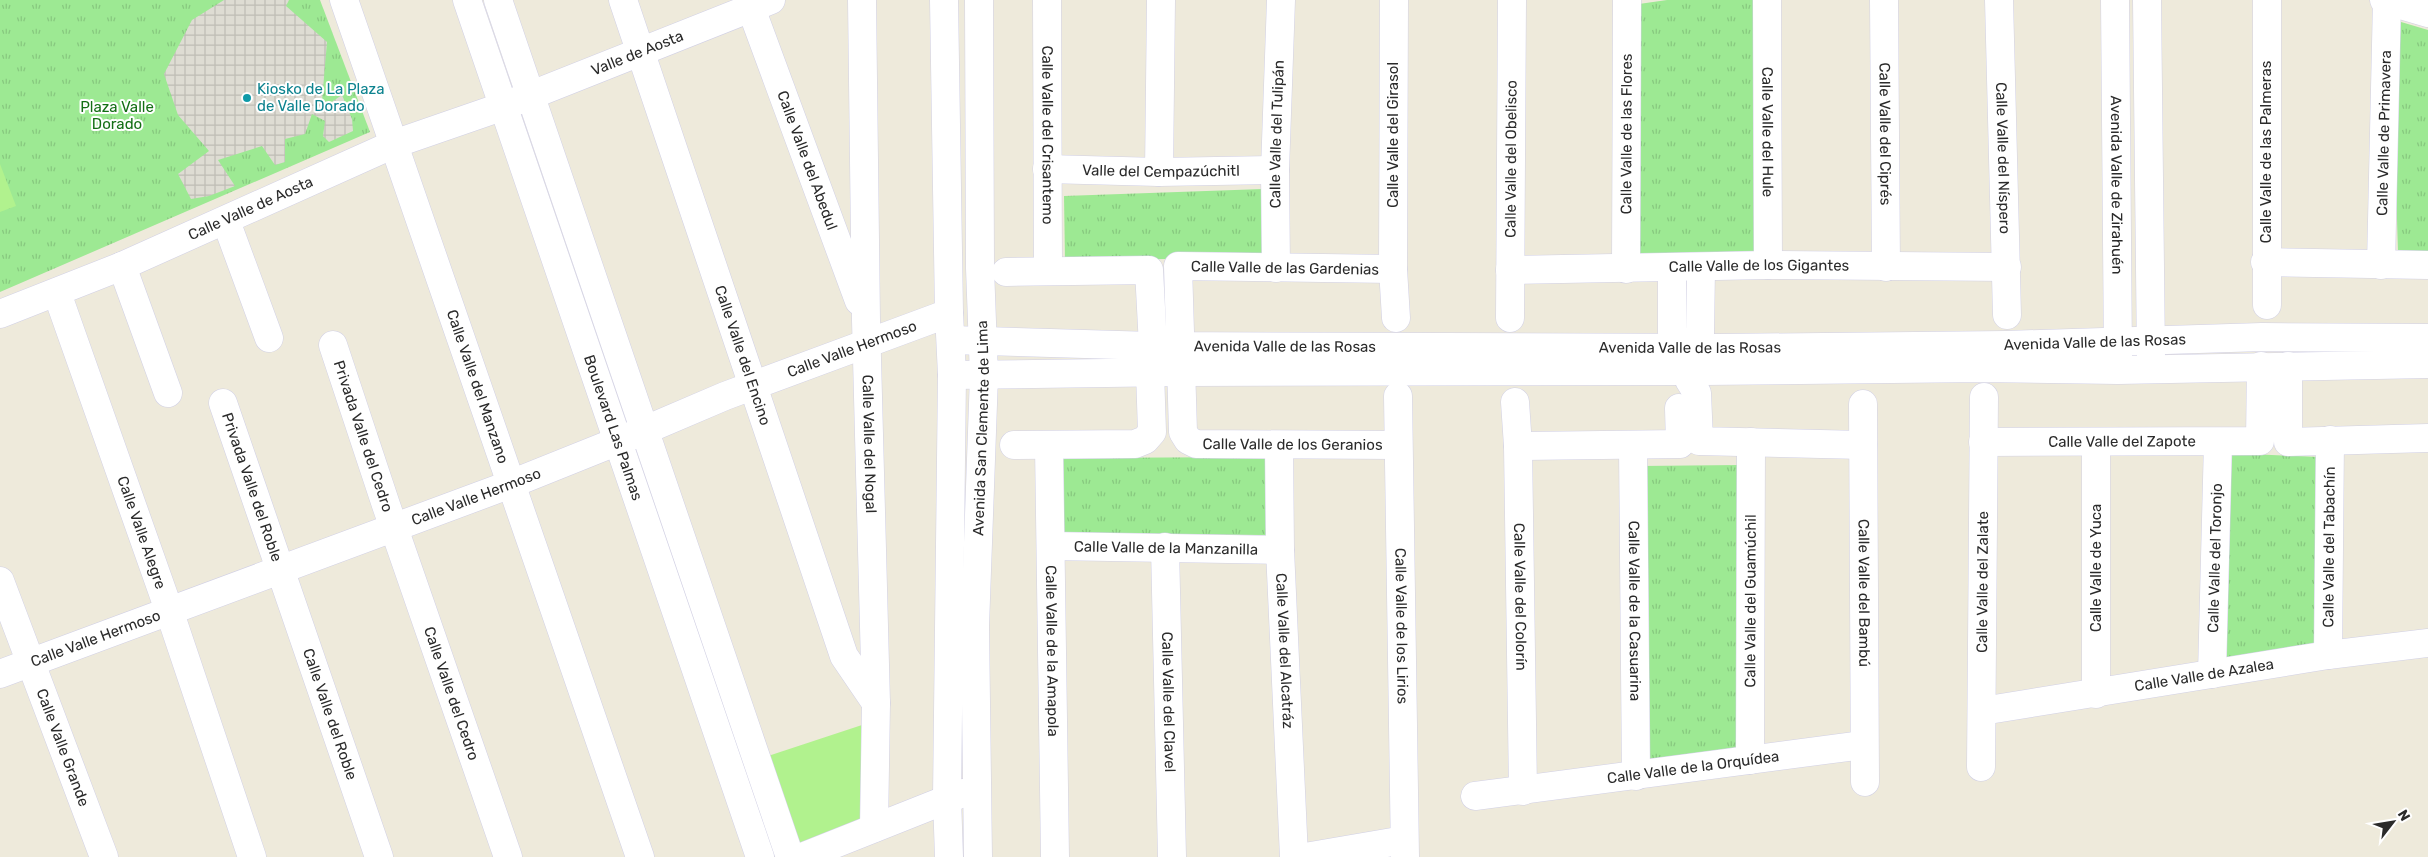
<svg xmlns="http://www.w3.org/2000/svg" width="2428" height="857" viewBox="0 0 2428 857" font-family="Rubik,sans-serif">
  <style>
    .park { fill: url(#park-tufts) }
    .pitch { fill: #b1f28e }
    .plaza { fill: url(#plaza-grid) }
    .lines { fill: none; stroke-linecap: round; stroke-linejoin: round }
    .minor-casing { stroke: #d1d0e5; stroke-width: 29 }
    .minor { stroke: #fff; stroke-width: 28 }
    .culture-dot { fill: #0f9aa8; stroke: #fff; stroke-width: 2 }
    .labels { text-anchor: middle; stroke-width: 4; stroke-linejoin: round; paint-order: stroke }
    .street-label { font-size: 15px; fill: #2b2b2b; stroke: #fff }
    .culture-label { font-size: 15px; fill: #0d838f; stroke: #fff; text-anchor: start }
    .park-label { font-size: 15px; fill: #146f15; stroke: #fff }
  </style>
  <defs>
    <pattern id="park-tufts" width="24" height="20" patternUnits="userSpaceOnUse" patternTransform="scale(1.25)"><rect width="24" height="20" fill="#9de993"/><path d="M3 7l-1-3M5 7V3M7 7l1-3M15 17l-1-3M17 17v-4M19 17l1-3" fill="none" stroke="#87c87f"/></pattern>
    <pattern id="plaza-grid" width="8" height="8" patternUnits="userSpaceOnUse" patternTransform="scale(1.25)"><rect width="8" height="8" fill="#dedcd3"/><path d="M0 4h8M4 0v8" fill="none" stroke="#bfbdb5"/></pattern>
  </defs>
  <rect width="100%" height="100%" fill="#eeeadb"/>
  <g class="park">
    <path d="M0,0H320L370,132L0,292Z"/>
    <path d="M1667,0H1757L1758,259L1634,258L1639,4Z"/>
    <path d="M2391,19L2428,30V251L2398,252Z"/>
    <path d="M1263,189L1264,257L1065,261L1064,196Z"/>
    <path d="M2228,453L2318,457L2320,648L2226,671Z"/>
    <path d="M1268,457L1270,535L1063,534V458Z"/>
    <path d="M1739,465L1738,747L1644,764L1640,466Z"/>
  </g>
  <g class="pitch">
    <path d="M0,164L16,206L0,212Z"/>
    <path d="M865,724L864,823L794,846L762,758Z"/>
  </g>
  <path class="plaza" d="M224,0H289L286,6L327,42L322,101L330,103L342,95L352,119L353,131L329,142L323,136L325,121L312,114L305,134L285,139V162L275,165L262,146L218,160L235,186L209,196L191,199L178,174L209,151L178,115L164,74L192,20Z"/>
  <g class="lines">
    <g class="minor-casing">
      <g id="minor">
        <path id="s1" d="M344,0L640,857"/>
        <path id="s2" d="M467,0L760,857"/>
        <path d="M498,0L790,857"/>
        <path id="s3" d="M623,0L844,656L876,703"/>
        <path id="s4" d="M748,0L859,301"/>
        <path id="s5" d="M862,0L866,320L876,703L874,828"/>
        <path d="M944,0L949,313L952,375L947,798L949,857"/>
        <path id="s6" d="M1047,0L1048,270"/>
        <path d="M1394,0L1393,269L1396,318"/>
        <path id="s7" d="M1767,0L1768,265"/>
        <path id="s8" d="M1884,0L1886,267"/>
        <path id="s9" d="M1999,0L2007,315"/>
        <path id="s10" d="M2115,0L2118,358"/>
        <path d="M2147,0L2151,358"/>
        <path d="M2384,0L2428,13"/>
        <path id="s11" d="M1047,169L1159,172L1275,170"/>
        <path d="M1159,172L1161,0"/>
        <path d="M226,221L269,338"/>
        <path d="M2265,262L2428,265"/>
        <path id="s12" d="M2381,265L2387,1"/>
        <path d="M122,266L168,393"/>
        <path id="s13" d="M1276,268L1275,170L1281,0"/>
        <path d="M1672,268V333L1686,348"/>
        <path id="s14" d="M1393,269L1178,266L1183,432L1188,440L1196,444L1398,445"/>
        <path id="s15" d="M1626,269L1627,0"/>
        <path id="s16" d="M1510,270L1768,265L2007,267"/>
        <path d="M1006,272L1149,270L1153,346L1150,372L1152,432L1145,440L1135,444L1014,445"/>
        <path id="s17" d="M57,293L170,613L252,857"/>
        <path d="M2267,305V0"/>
        <path id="s18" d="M0,314L122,266L394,144L504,106L771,0"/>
        <path id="s19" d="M1510,318L1512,0"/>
        <path id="s20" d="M951,340L1153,346L1719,348L2006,345L2262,337L2428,338"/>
        <path id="s21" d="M333,345L386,505L508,857"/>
        <path d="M1686,348L1700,334L1701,268"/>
        <path d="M1687,355L1689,380L1697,393L1699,441L1863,445"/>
        <path d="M2288,366V442L2428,438"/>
        <path d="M952,375L1180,372L1704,371L1982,368L2118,370L2428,364"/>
        <path id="s22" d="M1398,396L1405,857"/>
        <path id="s23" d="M1515,402L1518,446L1523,791"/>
        <path id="s24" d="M223,403L379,857"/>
        <path id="s25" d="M1863,404L1865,782"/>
        <path id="s26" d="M1983,442L2260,441L2261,366"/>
        <path d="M2096,443V694"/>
        <path id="s27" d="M1279,445L1280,550L1294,857"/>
        <path id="s28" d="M1049,446L1055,857"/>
        <path d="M1518,446L1680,444L1679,408"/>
        <path id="s29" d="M1633,446L1636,776"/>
        <path id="s30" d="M1051,546L1280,550"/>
        <path id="s31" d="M1165,547L1172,857"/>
        <path id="s32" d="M0,581L104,857"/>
        <path id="s33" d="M2328,655L2330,440"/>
        <path id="s34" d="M0,674L511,484L643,431L725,396L949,313"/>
        <path id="s35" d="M2212,674L2218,442"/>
        <path id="s36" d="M1982,711L2328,655L2428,643"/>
        <path id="s37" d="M1750,760L1751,442"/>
        <path id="s38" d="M1981,767L1984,397"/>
        <path id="s39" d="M1475,796L1863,745"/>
        <path d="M802,857L963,793"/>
        <path id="s40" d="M978,857L975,626L984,376L980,268L979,0"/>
        <path d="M1305,857L1404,840"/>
      </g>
    </g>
    <use href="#minor" class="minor"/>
  </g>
  <circle class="culture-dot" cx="247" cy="98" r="5"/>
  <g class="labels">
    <g class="street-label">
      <text dy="5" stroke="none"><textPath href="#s18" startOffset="689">Valle de Aosta</textPath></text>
      <text dy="5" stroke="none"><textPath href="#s7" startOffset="132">Calle Valle del Hule</textPath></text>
      <text dy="5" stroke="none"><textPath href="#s8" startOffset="134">Calle Valle del Ciprés</textPath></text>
      <text dy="5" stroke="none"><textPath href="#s12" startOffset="132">Calle Valle de Primavera</textPath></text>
      <text dy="5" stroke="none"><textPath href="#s13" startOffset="134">Calle Valle del Tulipán</textPath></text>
      <text dy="5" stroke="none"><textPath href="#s15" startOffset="135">Calle Valle de las Flores</textPath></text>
      <text dy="5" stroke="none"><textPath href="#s6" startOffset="135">Calle Valle del Crisantemo</textPath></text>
      <text transform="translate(1393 135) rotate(-90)" y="5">Calle Valle del Girasol</text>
      <text transform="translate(2266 152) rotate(-90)" y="5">Calle Valle de las Palmeras</text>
      <text dy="5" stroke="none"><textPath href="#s9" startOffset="158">Calle Valle del Níspero</textPath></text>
      <text dy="5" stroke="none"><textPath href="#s19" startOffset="159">Calle Valle del Obelisco</textPath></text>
      <text dy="5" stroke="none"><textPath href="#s4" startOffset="171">Calle Valle del Abedul</textPath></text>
      <text dy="5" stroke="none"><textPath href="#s11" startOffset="114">Valle del Cempazúchitl</textPath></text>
      <text dy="5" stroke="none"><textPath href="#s10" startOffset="185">Avenida Valle de Zirahuén</textPath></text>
      <text dy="5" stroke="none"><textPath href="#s18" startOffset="272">Calle Valle de Aosta</textPath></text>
      <text dy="5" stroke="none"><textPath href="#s16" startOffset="249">Calle Valle de los Gigantes</textPath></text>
      <text transform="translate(1285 268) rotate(1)" y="5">Calle Valle de las Gardenias</text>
      <text dy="5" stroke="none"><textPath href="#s20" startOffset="1144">Avenida Valle de las Rosas</textPath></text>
      <text dy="5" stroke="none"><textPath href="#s20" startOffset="334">Avenida Valle de las Rosas</textPath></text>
      <text dy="5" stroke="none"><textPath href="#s20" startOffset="739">Avenida Valle de las Rosas</textPath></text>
      <text dy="5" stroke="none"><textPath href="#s34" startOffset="912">Calle Valle Hermoso</textPath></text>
      <text dy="5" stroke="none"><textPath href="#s3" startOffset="375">Calle Valle del Encino</textPath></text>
      <text dy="5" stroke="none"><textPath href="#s1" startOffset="409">Calle Valle del Manzano</textPath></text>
      <text dy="5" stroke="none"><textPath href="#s2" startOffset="452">Boulevard Las Palmas</textPath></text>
      <text dy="5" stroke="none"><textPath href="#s40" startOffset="429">Avenida San Clemente de Lima</textPath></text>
      <text dy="5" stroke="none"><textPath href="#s21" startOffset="96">Privada Valle del Cedro</textPath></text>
      <text dy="5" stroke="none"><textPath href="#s26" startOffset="139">Calle Valle del Zapote</textPath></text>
      <text dy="5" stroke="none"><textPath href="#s5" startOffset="444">Calle Valle del Nogal</textPath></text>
      <text dy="5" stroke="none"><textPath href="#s14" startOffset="496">Calle Valle de los Geranios</textPath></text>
      <text dy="5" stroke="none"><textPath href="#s24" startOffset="89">Privada Valle del Roble</textPath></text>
      <text dy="5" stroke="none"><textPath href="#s34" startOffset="508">Calle Valle Hermoso</textPath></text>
      <text dy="5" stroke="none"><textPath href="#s17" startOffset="254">Calle Valle Alegre</textPath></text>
      <text dy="5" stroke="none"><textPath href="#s30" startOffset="115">Calle Valle de la Manzanilla</textPath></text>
      <text dy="5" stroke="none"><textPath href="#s33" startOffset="108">Calle Valle del Tabachín</textPath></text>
      <text dy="5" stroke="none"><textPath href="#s35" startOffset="116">Calle Valle del Toronjo</textPath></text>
      <text transform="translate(2096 568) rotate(-90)" y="5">Calle Valle de Yuca</text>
      <text dy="5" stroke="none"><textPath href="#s38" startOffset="185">Calle Valle del Zalate</textPath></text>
      <text dy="5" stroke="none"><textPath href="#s25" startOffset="189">Calle Valle del Bambú</textPath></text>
      <text dy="5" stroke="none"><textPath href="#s23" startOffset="195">Calle Valle del Colorín</textPath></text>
      <text dy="5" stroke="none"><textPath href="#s37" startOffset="159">Calle Valle del Guamúchil</textPath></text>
      <text dy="5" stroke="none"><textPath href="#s29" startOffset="165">Calle Valle de la Casuarina</textPath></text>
      <text dy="5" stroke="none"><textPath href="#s22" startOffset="230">Calle Valle de los Lirios</textPath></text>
      <text dy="5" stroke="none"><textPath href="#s34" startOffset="102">Calle Valle Hermoso</textPath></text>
      <text dy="5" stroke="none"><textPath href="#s28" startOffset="205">Calle Valle de la Amapola</textPath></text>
      <text dy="5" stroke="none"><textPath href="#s27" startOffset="206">Calle Valle del Alcatráz</textPath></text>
      <text dy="5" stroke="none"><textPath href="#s36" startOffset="225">Calle Valle de Azalea</textPath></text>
      <text dy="5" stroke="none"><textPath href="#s21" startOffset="368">Calle Valle del Cedro</textPath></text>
      <text dy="5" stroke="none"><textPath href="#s31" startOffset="155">Calle Valle del Clavel</textPath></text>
      <text dy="5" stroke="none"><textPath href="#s24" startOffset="329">Calle Valle del Roble</textPath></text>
      <text dy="5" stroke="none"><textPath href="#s32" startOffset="178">Calle Valle Grande</textPath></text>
      <text dy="5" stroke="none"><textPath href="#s39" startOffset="220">Calle Valle de la Orquídea</textPath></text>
    </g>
    <g class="culture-label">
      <text x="257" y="94">Kiosko de La Plaza<tspan x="257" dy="17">de Valle Dorado</tspan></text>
    </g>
    <g class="park-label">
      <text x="117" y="112">Plaza Valle<tspan x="117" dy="17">Dorado</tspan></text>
    </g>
  </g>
  <g transform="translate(2393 822) rotate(59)" stroke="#ffffff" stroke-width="4" paint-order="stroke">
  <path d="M0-4L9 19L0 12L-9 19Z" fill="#2b2b2b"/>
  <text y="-8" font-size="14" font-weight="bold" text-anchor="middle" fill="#2b2b2b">N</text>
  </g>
</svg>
